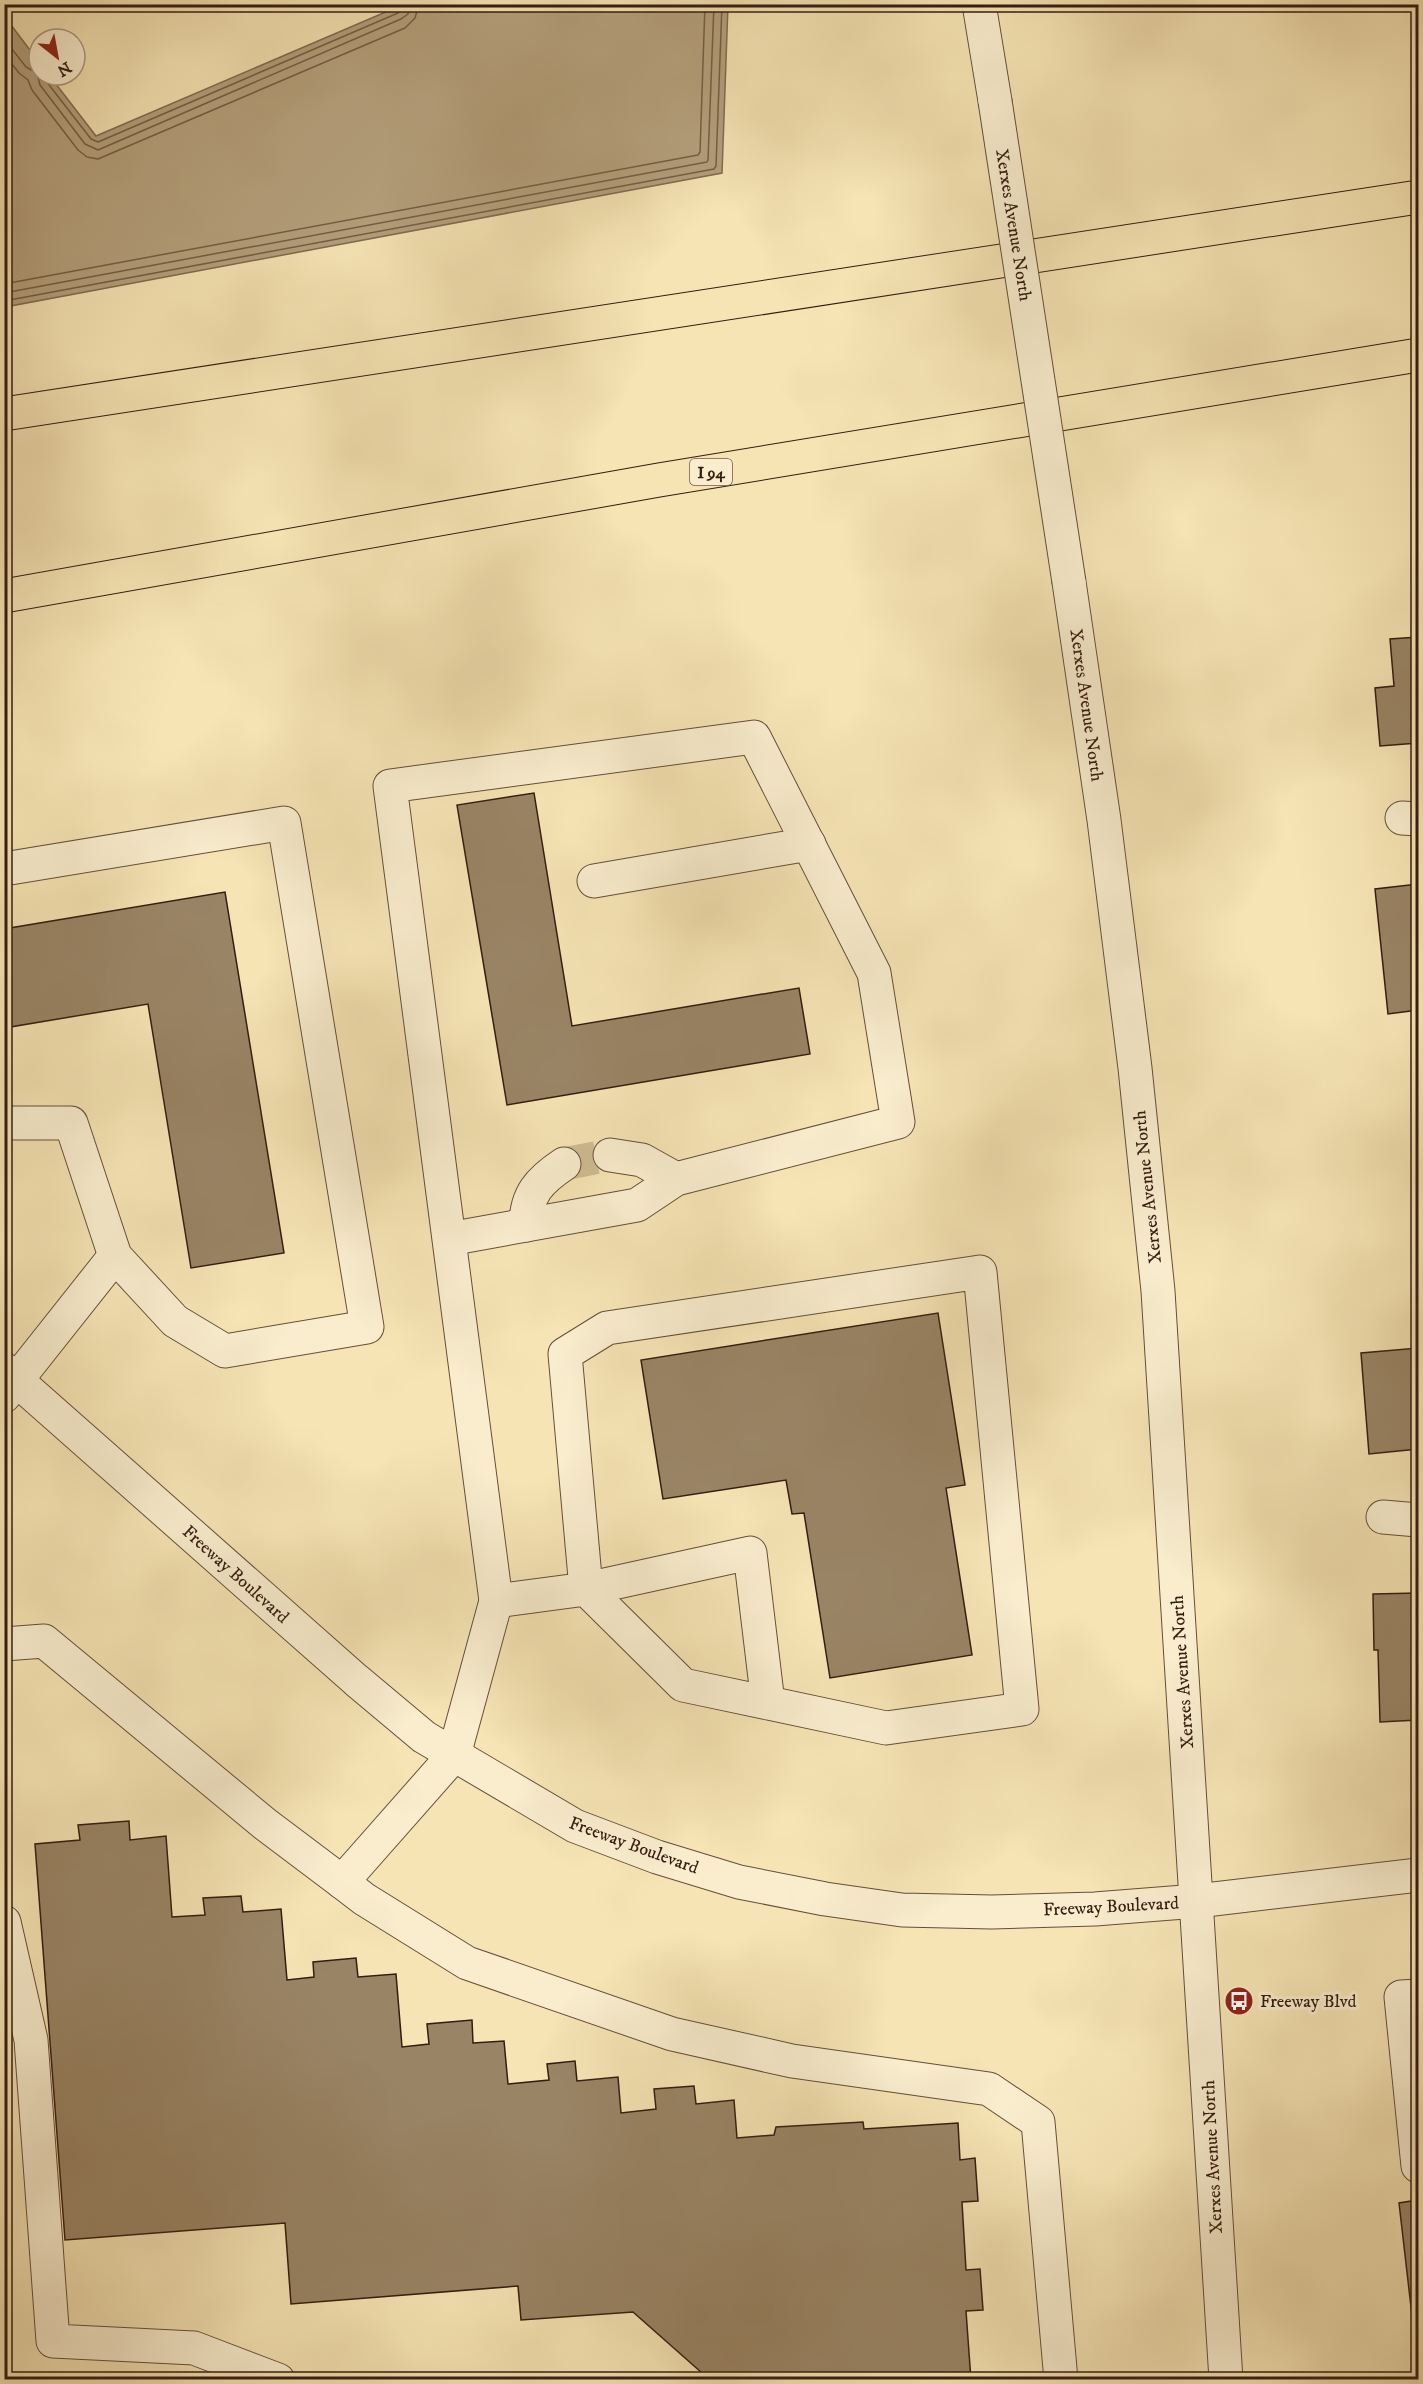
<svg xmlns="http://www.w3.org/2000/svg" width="1423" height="2384" viewBox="0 0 1423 2384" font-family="'IM FELL DW Pica',serif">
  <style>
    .water { fill: #b4a07c; stroke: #816b51; stroke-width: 1.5 }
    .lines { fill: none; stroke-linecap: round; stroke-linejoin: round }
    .shore { stroke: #745e46; stroke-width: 1.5 }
    .building { fill: #998465; stroke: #351c10; stroke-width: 1.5 }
    .minor-tunnel { stroke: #cfbc93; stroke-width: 33; stroke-dasharray: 33 16; stroke-linecap: butt }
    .minor-casing { stroke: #654e39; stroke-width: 35 }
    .highway-casing { stroke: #351c10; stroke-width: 35 }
    .minor { stroke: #f9edce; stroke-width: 33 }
    .highway { stroke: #f6e4b4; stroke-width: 33 }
    .minor-bridge-casing { stroke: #654e39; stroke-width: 35; stroke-linecap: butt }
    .minor-bridge { stroke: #f9edce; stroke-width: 33 }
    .labels { text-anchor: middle; stroke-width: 6; stroke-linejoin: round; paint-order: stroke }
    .shield { fill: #f9edce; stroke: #705b49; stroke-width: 1.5 }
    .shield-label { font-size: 16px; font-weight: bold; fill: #351c10 }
    .street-label { font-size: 18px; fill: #351c10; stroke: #f9edce }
    .poi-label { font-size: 18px; fill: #351c10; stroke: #f9edce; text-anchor: start }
  </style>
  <rect width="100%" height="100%" fill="#f6e4b4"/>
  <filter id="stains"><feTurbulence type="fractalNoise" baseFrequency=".00333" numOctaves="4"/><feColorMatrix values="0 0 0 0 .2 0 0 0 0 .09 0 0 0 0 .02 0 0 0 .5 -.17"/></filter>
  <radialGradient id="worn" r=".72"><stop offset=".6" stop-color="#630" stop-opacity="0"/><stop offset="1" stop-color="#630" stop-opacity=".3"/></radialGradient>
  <path class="water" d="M402,5H728L722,173L5,307V17L39,62V75H49L96,136Z"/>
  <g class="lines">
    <g class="shore">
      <path d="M4,39L26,67L37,73L40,85L85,144L98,150L401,19L408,14L410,4"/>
      <path d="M4,54L19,73L28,80L32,90L78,150L87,157L98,159L405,28L415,18L419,4"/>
      <path d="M45,75L46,81L91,139L98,142L398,13L401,10L402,4"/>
      <path d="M4,284L698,155L700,152L705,4"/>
      <path d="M4,293L707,162L708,160L714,4"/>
      <path d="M4,301L714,169L716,166L722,4"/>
    </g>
  </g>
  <g class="building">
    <path d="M1418,637V743L1380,746L1375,688L1394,686L1390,639Z"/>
    <path d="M534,793L572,1026L799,988L810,1054L507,1105L457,805Z"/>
    <path d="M1418,884V1010L1388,1014L1375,889Z"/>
    <path d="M225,892L284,1253L191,1268L148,1004L4,1028V929Z"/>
    <path d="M938,1313L965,1485L946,1488L972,1655L830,1678L804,1513L792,1514L786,1480L663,1499L641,1360Z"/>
    <path d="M1418,1348V1449L1369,1454L1361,1353Z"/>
    <path d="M1418,1593V1720L1380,1722L1378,1650H1374L1373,1594Z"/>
    <path d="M129,1821L130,1840L166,1836L172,1917L205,1915L203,1898L241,1896L243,1912L281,1909L287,1980L314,1977L313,1962L356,1958L358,1977L396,1974L402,2047L429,2044L427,2024L472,2020L473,2043L504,2041L508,2084L549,2080L547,2064L575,2061L577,2081L618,2077L621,2113L656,2109L654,2089L694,2086L696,2104L734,2100L737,2138L774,2135L776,2127L863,2122L864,2129L958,2123L960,2160L975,2158L978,2201L962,2202L966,2270L980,2269L983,2310L966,2311L971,2380H710L633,2312L521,2320L518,2286L291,2304L285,2223L65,2240L35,1844L80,1840L78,1825Z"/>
    <path d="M1418,2200V2332L1414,2333L1399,2203Z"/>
  </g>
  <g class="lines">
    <path class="minor-tunnel" d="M564,1164L610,1155"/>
    <g class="minor-casing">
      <g id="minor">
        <path d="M979,4L995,101"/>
        <path d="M1069,582L1104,820L1135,1068L1158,1291L1226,2380"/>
        <path d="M1402,818L1418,819"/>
        <path d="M4,869L284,823L367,1327L225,1351L175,1321L115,1256L71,1123H4"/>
        <path d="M594,881L809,844"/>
        <path d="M610,1155L642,1160L676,1179"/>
        <path d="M526,1225C526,1194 540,1180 564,1164"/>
        <path d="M4,1369L356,1680L424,1737L575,1826L657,1857L739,1882L825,1899L902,1910L992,1912L1095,1909L1197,1901L1418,1875"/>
        <path d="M4,1396L115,1256"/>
        <path d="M1383,1517L1418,1520"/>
        <path d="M496,1601L586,1589L683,1685L886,1728L1022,1709L980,1272L607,1328L565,1354L586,1589L750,1553L768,1703"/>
        <path d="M4,1644L44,1641L265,1824L342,1882L364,1899L467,1963L672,2034L792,2061L989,2089L1038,2122L1061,2380"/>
        <path d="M342,1882L454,1755L496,1601L390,786L754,737L874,973L898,1122L676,1179L637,1205L449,1239"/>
        <path d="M4,1922L31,2040L53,2341L194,2348L278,2380"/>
        <path d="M1418,1996L1401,1997L1418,2166"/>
      </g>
    </g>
    <g class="highway-casing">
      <g id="highway">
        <path d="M4,414L1418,197"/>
        <path d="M4,596L659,480L1418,355"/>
      </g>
    </g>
    <use href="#minor" class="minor"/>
    <use href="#highway" class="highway"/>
    <g class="minor-bridge-casing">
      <path id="minor-bridge" d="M995,101L1069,582"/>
    </g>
    <use href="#minor-bridge" class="minor-bridge"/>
  </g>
  <defs>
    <g id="bus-disc" transform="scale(1.5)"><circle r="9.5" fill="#8f2418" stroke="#f9edce"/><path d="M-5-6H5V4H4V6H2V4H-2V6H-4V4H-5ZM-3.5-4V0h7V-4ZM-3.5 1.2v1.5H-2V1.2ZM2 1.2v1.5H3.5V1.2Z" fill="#fff"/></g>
  </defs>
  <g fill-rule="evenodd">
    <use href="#bus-disc" x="1239" y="2001"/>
  </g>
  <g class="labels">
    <rect class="shield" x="690" y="459" width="42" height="26" rx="4.5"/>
    <g class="shield-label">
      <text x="711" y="478">I 94</text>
    </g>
    <g class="street-label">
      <text transform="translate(1014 225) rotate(81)" y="6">Xerxes Avenue North</text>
      <text transform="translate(1087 705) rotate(82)" y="6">Xerxes Avenue North</text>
      <text transform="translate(1147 1187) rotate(-96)" y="6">Xerxes Avenue North</text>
      <text transform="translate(236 1574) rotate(42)" y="6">Freeway Boulevard</text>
      <text transform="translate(1182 1672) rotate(-94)" y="6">Xerxes Avenue North</text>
      <text transform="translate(634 1845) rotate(20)" y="6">Freeway Boulevard</text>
      <text transform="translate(1111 1906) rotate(-3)" y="6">Freeway Boulevard</text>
      <text transform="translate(1212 2157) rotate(-93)" y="6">Xerxes Avenue North</text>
    </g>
    <g class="poi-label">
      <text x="1260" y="2007">Freeway Blvd</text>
    </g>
  </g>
  <rect width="1423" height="2384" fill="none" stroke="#f6e4b4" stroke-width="24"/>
  <rect x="6" y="6" width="1411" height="2372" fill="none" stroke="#351c10" stroke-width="3"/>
  <rect x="12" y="12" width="1399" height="2360" fill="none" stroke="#351c10" stroke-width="1.5"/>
  <g transform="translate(57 57) rotate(149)"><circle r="28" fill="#f9edce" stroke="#ab9982" stroke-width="1.5"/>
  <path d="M0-4.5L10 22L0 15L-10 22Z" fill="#8f2418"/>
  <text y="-9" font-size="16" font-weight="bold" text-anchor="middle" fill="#351c10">N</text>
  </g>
  <rect width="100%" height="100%" filter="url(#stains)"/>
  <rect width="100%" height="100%" fill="url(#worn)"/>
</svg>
